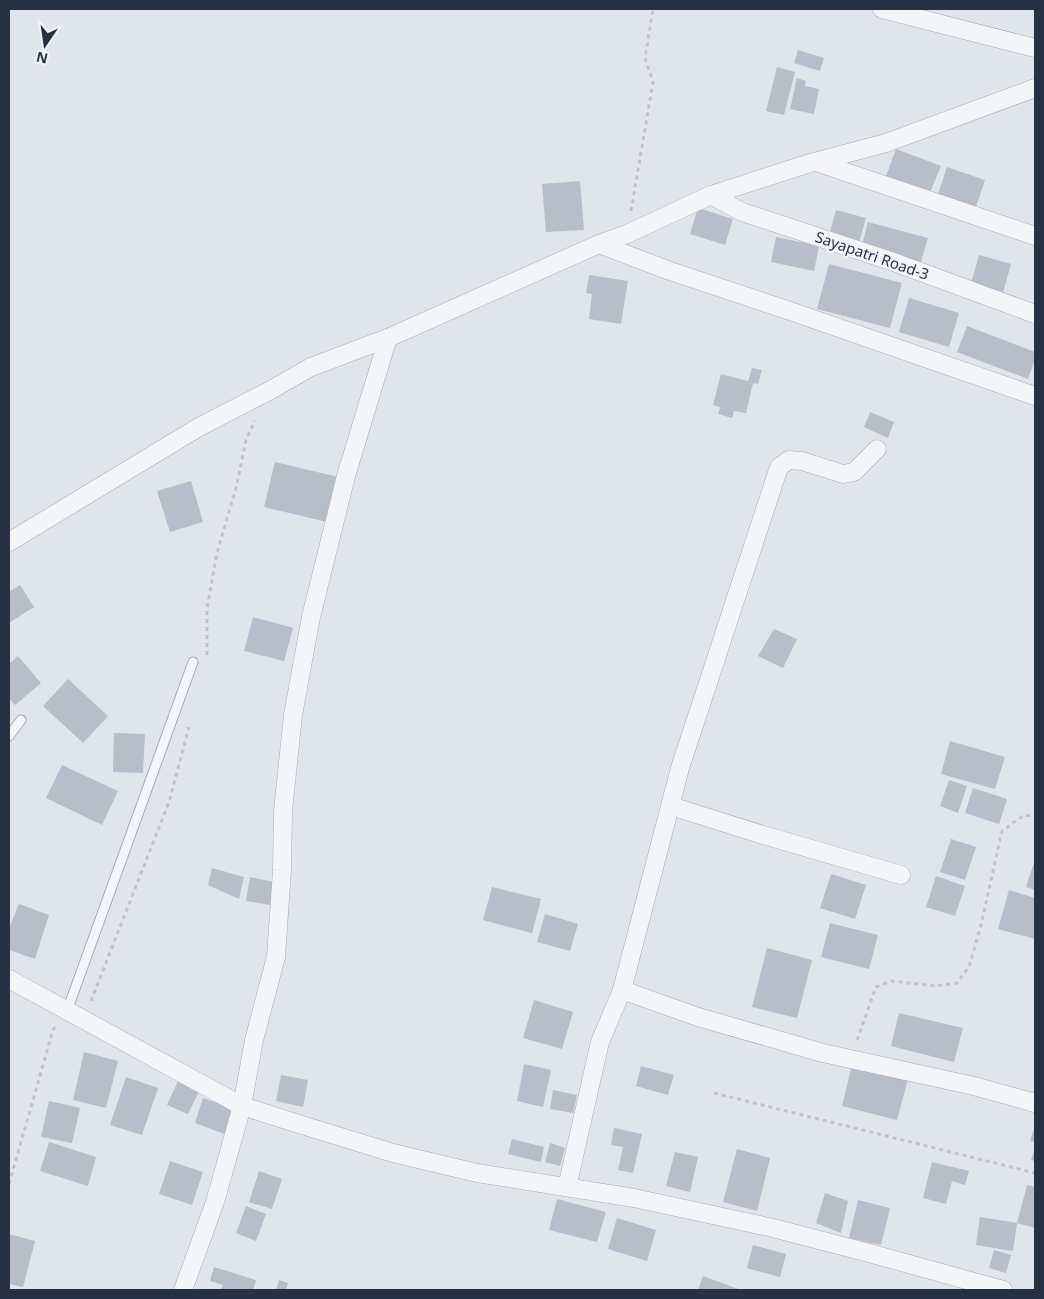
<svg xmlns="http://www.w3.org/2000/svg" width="1044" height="1299" viewBox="0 0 1044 1299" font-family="'Noto Sans',sans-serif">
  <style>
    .building { fill: #b7bdc9 }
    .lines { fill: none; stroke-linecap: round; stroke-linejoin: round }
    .lane-casing { stroke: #a5abb6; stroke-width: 11 }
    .street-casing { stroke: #a5abb6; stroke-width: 19 }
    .path { stroke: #bfc2c9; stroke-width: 3; stroke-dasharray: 4 4; stroke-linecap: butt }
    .lane { stroke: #f4f5f8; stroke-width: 9 }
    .street { stroke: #f4f5f8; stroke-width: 18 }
    .labels { text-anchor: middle; stroke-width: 4.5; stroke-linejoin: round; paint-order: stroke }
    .street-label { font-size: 15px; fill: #273144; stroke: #f0f3f8 }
  </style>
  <rect width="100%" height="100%" fill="#e0e4eb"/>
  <g class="building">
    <path d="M798,50L824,58L820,71L794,63Z"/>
    <path d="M777,67L795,72L784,115L766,111Z"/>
    <path d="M797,78L806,81L805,86L819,89L814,114L790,109Z"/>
    <path d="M896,149L941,166L929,195L885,179Z"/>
    <path d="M947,167L985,180L974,213L936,200Z"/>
    <path d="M580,181L584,230L546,232L542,184Z"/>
    <path d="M698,208L733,219L725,245L690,234Z"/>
    <path d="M836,210L866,218L859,243L829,236Z"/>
    <path d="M868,222L928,238L920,265L861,249Z"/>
    <path d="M776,237L819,246L814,271L771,262Z"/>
    <path d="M979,255L1011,264L1002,296L970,287Z"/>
    <path d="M829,264L902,283L890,328L817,309Z"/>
    <path d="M589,275L628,281L621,324L589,319L592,294L586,293Z"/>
    <path d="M909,298L959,313L949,347L899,332Z"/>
    <path d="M967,326L1035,352V359L1028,379L957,352Z"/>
    <path d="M752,368L762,370L758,384L753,383L746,413L734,411L732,418L718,414L720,407L713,405L721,374L748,381Z"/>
    <path d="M870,412L894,422L888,438L864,427Z"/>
    <path d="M275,462L338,477L327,522L264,507Z"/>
    <path d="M191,481L203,522L170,532L157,491Z"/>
    <path d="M20,585L34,607L9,623V592Z"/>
    <path d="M253,617L293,628L284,661L244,651Z"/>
    <path d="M774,629L797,639L783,668L758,656Z"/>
    <path d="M18,656L41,683L15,705L9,698V664Z"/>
    <path d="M68,679L108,716L83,743L43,706Z"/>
    <path d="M114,733L145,734L143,773L113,772Z"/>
    <path d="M950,741L1005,757L995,789L941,774Z"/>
    <path d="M62,765L118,791L102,825L46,798Z"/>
    <path d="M949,780L967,786L958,813L940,806Z"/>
    <path d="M973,788L1007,799L999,824L965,813Z"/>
    <path d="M951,839L976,847L965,880L940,872Z"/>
    <path d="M1035,859V890L1026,887Z"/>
    <path d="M212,868L244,877L239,899L208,885Z"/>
    <path d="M831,874L866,885L855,919L820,908Z"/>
    <path d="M936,876L965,886L955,916L926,907Z"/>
    <path d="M250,877L274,882L270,905L246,901Z"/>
    <path d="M492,887L541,899L532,933L483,920Z"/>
    <path d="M1009,890L1035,898V939L998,929Z"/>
    <path d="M19,904L49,915L35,959L9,950V928Z"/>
    <path d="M545,914L578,924L570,951L537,942Z"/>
    <path d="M830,923L878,935L869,969L821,957Z"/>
    <path d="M767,948L812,960L797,1018L752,1007Z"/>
    <path d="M534,1000L573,1012L562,1049L523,1038Z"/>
    <path d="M899,1013L963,1028L954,1062L891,1046Z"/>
    <path d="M84,1052L118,1061L106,1108L73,1100Z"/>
    <path d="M524,1064L551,1070L543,1107L517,1101Z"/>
    <path d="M852,1065L908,1079L897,1120L842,1106Z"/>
    <path d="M641,1066L674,1075L668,1095L636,1086Z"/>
    <path d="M281,1075L308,1080L303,1107L276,1101Z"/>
    <path d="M126,1077L158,1088L142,1135L110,1125Z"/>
    <path d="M178,1081L199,1091L188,1114L167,1105Z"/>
    <path d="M553,1090L577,1095L573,1113L550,1109Z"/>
    <path d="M203,1098L236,1110L227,1135L195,1123Z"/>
    <path d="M49,1101L80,1108L72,1143L41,1137Z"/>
    <path d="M1035,1126V1142L1030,1141Z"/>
    <path d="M614,1128L642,1134L633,1173L618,1170L623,1147L611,1145Z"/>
    <path d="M512,1139L544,1147L541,1162L508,1154Z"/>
    <path d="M49,1142L96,1157L88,1186L40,1171Z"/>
    <path d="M550,1143L565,1148L560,1166L545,1162Z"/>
    <path d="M1035,1148V1161L1031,1160Z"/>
    <path d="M737,1149L770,1158L757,1211L723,1202Z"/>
    <path d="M675,1152L698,1157L690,1192L666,1186Z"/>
    <path d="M170,1161L203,1172L192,1205L159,1194Z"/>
    <path d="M932,1162L969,1171L965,1185L952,1181L946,1204L923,1198Z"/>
    <path d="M259,1171L282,1179L272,1209L249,1202Z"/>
    <path d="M1027,1185L1035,1187V1228L1017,1223Z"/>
    <path d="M825,1193L848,1201L841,1233L816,1223Z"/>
    <path d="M557,1199L606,1212L597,1242L549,1230Z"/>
    <path d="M858,1200L890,1208L881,1245L849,1238Z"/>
    <path d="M246,1206L266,1214L256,1241L236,1233Z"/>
    <path d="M980,1217L1017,1223L1013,1251L976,1245Z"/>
    <path d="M617,1218L656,1230L647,1261L608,1249Z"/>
    <path d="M9,1234L35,1241L23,1287L9,1284Z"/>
    <path d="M753,1245L786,1254L780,1277L747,1268Z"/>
    <path d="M994,1250L1011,1255L1006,1273L989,1268Z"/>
    <path d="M214,1267L256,1280L253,1290H221L223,1285L210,1281Z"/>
    <path d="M703,1276L741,1290H698Z"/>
    <path d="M279,1280L288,1283L286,1290H276Z"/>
  </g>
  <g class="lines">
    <g class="lane-casing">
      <g id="lane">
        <path d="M9,736L21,720"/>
        <path d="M67,1011L193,662"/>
      </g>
    </g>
    <g class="street-casing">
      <g id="street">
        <path d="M882,9L1035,48"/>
        <path d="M816,162L1035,236"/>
        <path d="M711,195L742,212L891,261L1035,314"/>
        <path d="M599,244L670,271L793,312L1035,396"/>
        <path d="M9,542L199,427L269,391L311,367L388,338L599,244L627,234L711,195L807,164L886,143L1035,88"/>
        <path d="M671,806L763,835L901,875"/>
        <path d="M9,979L242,1106L302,1125L393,1153L477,1173L634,1198L773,1228L869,1253L1003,1290"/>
        <path d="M622,990L680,768L779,467L789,460L802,461L843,474L854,472L877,449"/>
        <path d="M567,1187L600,1042L622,990L698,1017L823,1053L974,1086L1035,1103"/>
        <path d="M183,1290L215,1202L242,1106L254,1040L276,957L282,870L283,811L293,715L311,617L346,476L388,338"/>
      </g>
    </g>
    <g class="path">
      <path d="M631,211L653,82L645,58L653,9"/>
      <path d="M207,655V608L217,553L236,488L246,440L255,421"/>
      <path d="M91,1001L169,802L189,727"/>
      <path d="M857,1040L876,987L891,981L936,986L957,983L969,967L981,925L1002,831L1024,815L1035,816"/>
      <path d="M714,1093L1035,1173"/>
      <path d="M9,1184L53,1030L56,1026"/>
    </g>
    <use href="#lane" class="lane"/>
    <use href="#street" class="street"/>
  </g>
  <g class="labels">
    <g class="street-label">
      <text transform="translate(872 256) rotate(19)" y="5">Sayapatri Road-3</text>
    </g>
  </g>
  <rect width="1044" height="1299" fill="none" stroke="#273144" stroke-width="20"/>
  <g transform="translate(45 45) rotate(193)" stroke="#f0f3f8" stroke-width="4" paint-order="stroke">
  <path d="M0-4L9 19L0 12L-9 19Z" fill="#273144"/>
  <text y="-8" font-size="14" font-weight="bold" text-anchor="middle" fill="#273144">N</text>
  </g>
</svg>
